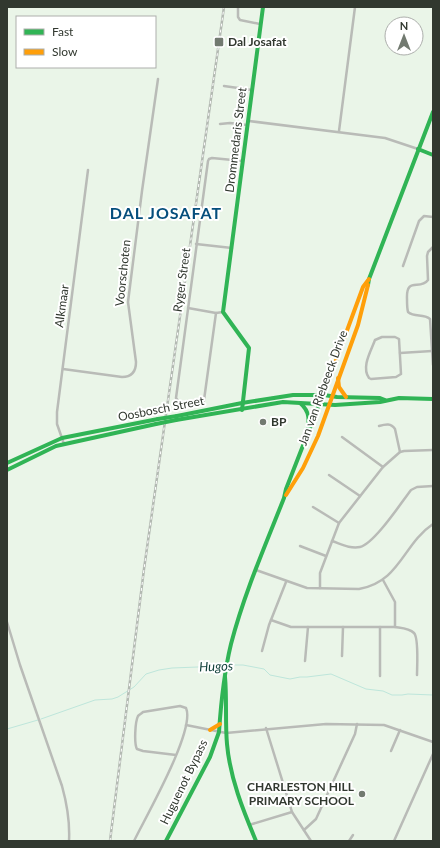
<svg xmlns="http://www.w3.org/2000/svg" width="440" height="848" viewBox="0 0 440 848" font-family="Lato,sans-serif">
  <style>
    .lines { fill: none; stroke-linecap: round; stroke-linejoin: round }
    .stream { stroke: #bee6db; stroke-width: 1 }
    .street { stroke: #b9bbb7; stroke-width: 2.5 }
    .fast { stroke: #30b455; stroke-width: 4 }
    .slow { stroke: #ff9f0a; stroke-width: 4 }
    .rail-casing { stroke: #b3b9b2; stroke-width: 2.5 }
    .rail { stroke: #fff; stroke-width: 1; stroke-dasharray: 3; stroke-linecap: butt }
    .fast-bridge { stroke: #30b455; stroke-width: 4 }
    .poi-dot { fill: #727a70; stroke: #fff; stroke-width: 1.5 }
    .labels { text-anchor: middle; stroke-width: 4; stroke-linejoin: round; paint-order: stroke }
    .poi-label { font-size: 12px; font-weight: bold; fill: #31382f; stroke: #fff; text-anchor: start }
    .street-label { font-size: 12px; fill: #31382f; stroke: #fff }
    .water-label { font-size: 13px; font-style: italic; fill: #12413b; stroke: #fff }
    .district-label { font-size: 16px; font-weight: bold; letter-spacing: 1px; fill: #054e7c; stroke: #fff }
  </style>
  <rect width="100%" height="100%" fill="#eaf5e8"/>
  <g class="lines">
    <g class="stream">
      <path d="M228,665H243L264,669L270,675L290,679L300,677H307L331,674L366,689L383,691L392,695H402L408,694L433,695"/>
      <path d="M41,719L95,700L112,699L118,697L134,687L146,674L159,670L172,668L224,666"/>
      <path d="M7,729L38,720"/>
    </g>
    <g class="street">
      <path d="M238,7V17L240,20L260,24"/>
      <path d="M224,86L252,90"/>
      <path d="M249,121L385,138L418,149"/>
      <path d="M220,124L230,123L247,125"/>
      <path d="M339,131L355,7"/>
      <path d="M196,244L232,248"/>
      <path d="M433,247L428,252L427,256L428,280C420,291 406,276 407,299C407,303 407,308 408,312C415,318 423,313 430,319L433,365"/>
      <path d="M403,266L419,221L424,216L433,217"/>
      <path d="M188,308L216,313L223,312"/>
      <path d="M216,313L204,400L203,403L198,405L179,402L176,398L208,161L209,159L212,158L243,161"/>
      <path d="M382,337H395L399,339L401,374L396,377L371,379L369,378C361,367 371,351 375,340Z"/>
      <path d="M400,353L432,351"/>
      <path d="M63,369L122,377C132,377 136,371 136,362L128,302L142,191L158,79"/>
      <path d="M379,426C386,424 391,423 395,429L400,452"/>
      <path d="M342,437L383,467"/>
      <path d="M64,444L57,424V412L88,170"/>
      <path d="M329,475L360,496"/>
      <path d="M313,507L339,523"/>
      <path d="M332,541C341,544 350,549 360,547C374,544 401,503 411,490L417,487L433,486"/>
      <path d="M300,546L326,556"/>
      <path d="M256,570L307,588L359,589C400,582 403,544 433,524"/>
      <path d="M383,580L395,602V627"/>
      <path d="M320,588V573L339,523L383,467L400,452L404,451L433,450"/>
      <path d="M271,620L291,627H395C401,628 409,628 414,633C419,638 417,667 417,675"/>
      <path d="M7,622L20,665L62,786C67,804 70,822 69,841"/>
      <path d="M262,651L269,625L286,582"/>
      <path d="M342,656L343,627"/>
      <path d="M305,661L308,627"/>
      <path d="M380,676V627"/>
      <path d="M186,725L226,733L326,724L384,725L433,742"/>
      <path d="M266,728L292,812L311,841"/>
      <path d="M391,751L400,730"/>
      <path d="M249,825L292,812"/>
      <path d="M304,830L316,819L355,734L357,724"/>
      <path d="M134,841C145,818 196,730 186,708L180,706L143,712C141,714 140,714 138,716C135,722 134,744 137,749L143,751L176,755"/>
      <path d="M349,841L353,835"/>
      <path d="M394,841L433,754"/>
    </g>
    <g class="fast">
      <path d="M418,149L433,155"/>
      <path d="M368,285L369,279L433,112"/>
      <path d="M300,403C311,412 309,422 307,434"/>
      <path d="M242,410L249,348L223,312L263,7"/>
      <path d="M177,416L242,403L293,395H324L337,397L380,398L385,400"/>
      <path d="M176,420L283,402L335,405L380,402L399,398L433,399"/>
      <path d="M7,463L62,438L158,419"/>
      <path d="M7,470L56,446L156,424"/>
      <path d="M225,677C227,699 225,722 227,744C230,778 243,810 256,841"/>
      <path d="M166,841L210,757L219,732C221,702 224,673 231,644C244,594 265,546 284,498L286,489L331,374"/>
    </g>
    <g class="slow">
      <path d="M331,374L363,287L369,279"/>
      <path d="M338,378L339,387L346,397"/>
      <path d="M286,495L303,468L318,436L358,325L368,285"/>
      <path d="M210,730L220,724"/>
    </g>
    <g class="rail-casing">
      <path id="rail" d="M110,841L144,569L224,7"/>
    </g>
    <use href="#rail" class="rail"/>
    <g class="fast-bridge">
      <path d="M158,419L177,416"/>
      <path d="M156,424L176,420"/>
    </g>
  </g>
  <g class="poi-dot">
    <rect x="214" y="37" width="10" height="10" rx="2"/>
    <circle cx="263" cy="422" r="4"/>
    <circle cx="362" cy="794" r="4"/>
  </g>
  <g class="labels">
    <g class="poi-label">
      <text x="228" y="46">Dal Josafat</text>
      <text x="271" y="426">BP</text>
      <text x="354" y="791" text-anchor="end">CHARLESTON HILL<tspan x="354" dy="14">PRIMARY SCHOOL</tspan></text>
    </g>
    <g class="street-label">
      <text transform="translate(236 140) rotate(-83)" y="4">Drommedaris Street</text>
      <text transform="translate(123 273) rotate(-84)" y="4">Voorschoten</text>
      <text transform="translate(182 280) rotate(-82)" y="4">Ryger Street</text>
      <text transform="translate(62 306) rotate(-82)" y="4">Alkmaar</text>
      <text transform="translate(323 388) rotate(-70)" y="4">Jan van Riebeeck Drive</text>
      <text transform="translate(161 409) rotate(-11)" y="4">Oosbosch Street</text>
      <text transform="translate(184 782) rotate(-64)" y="4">Huguenot Bypass</text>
    </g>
    <g class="water-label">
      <text transform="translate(216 666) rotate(-2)" y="5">Hugos</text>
    </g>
    <g class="district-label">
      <text x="166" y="219">DAL JOSAFAT</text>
    </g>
  </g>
  <rect width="440" height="848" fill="none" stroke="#31382f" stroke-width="16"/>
  <rect x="16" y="16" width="140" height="52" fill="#ffffff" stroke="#adafac"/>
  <rect x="24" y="29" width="20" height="6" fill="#30b455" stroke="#adafac"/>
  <text x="52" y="36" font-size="12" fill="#31382f">Fast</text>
  <rect x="24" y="49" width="20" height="6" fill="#ff9f0a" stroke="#adafac"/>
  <text x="52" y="56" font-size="12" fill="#31382f">Slow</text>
  <g transform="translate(404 36)"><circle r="19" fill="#ffffff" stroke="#adafac"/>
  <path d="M0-3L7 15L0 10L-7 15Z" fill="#727a70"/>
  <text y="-6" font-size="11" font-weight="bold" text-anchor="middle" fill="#31382f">N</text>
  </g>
</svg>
